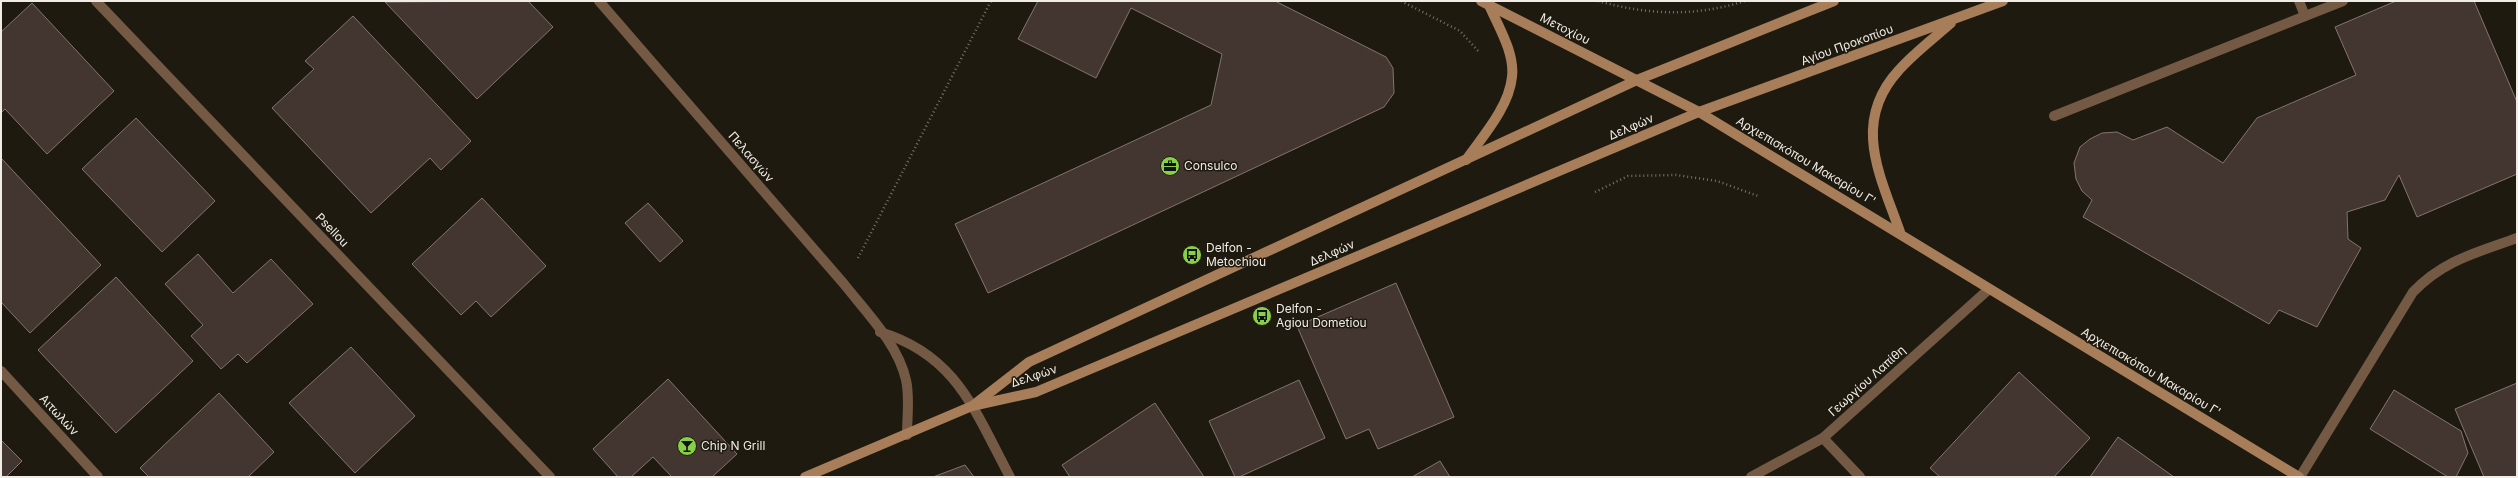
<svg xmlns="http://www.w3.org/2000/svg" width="2518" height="478" viewBox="0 0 2518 478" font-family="Inter,sans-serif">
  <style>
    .building { fill: #433631; stroke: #83746e }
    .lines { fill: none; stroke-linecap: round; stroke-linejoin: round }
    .path { stroke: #77736a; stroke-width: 2.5; stroke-dasharray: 1 3; stroke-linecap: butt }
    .lane { stroke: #745a44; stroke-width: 10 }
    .street { stroke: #745a44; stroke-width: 10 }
    .secondary { stroke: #a77d5a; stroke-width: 10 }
    .labels { text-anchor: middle; stroke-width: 3; stroke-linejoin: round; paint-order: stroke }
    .street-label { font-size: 12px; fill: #f0ece5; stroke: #1f1a10 }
    .poi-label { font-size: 12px; fill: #f0ece5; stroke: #1f1a10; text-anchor: start }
  </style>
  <rect width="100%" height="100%" fill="#1f1a10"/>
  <g class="building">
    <path d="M528,1L553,27L477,99L385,2Z"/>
    <path d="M1038,1H1275L1386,57L1393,68L1394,93L1384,107L988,293L955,224L1211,105L1222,54L1131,8L1096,78L1018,39Z"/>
    <path d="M2396,1H2474L2517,102V174L2417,217L2399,175L2385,200L2347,212L2348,239L2361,248L2317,327L2279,310L2269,324L2083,217L2092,200L2082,191L2076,179L2074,163L2080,147L2090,139L2102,133L2117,132L2133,140L2167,127L2223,163L2257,118L2356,75L2335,27Z"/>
    <path d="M32,3L114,91L47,154L5,109L1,113V32Z"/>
    <path d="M353,16L471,141L441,170L430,158L371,213L272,108L314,69L305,61Z"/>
    <path d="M136,118L215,201L162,252L82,169Z"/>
    <path d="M1,158L101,265L30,333L1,302Z"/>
    <path d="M482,198L546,266L491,317L476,301L461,315L412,264Z"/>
    <path d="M648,203L683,241L660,262L625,223Z"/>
    <path d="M198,254L233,293L271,259L313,304L247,363L238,354L221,369L191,336L203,325L165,284Z"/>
    <path d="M116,277L193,361L116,433L38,350Z"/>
    <path d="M1396,283L1454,417L1378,449L1369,429L1346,439L1297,326Z"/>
    <path d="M351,347L415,416L355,473L289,403Z"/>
    <path d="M2019,372L2090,438L2054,477H1940L1930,468Z"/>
    <path d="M668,379L737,454L712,477H672L653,457L631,477H618L593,449Z"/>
    <path d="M1299,380L1325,438L1239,477H1235L1209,421Z"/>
    <path d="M2517,383V477H2484L2455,409Z"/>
    <path d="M2394,390L2461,431L2468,453L2456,477H2448L2370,429Z"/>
    <path d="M219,393L274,452L248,477H149L140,468Z"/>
    <path d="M1155,403L1204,477H1070L1062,465Z"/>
    <path d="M2118,437L2174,477H2090Z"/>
    <path d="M1,440L22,461L6,477H1Z"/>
    <path d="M1440,461L1450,477H1412Z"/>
    <path d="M965,465L974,477H933Z"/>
  </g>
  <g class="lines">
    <g class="path">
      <path d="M1401,1L1460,31L1479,52"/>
      <path d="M1598,1C1648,15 1695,17 1745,1"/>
      <path d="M1595,192L1628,176L1676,175L1717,181L1758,196"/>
      <path d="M858,258L991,1"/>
    </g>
    <g class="lane">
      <path d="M2299,1L2305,16"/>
      <path d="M2054,116L2343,1"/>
      <path d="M2300,477L2413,292C2444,260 2476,253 2517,238"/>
    </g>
    <g class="street">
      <path d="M96,1L550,477"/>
      <path d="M599,1L844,284C866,312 898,344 906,380C910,397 907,417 907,435"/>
      <path d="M880,332C957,355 975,412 1010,477"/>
      <path d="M1,371L98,477"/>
      <path d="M1823,438L1860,477"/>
      <path d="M1751,477L1823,438L1989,289"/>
    </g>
    <g class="secondary">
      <path d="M1481,1L1699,112L2299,477"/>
      <path d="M1466,160C1483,136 1509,107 1512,77C1515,53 1498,26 1489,5"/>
      <path d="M1900,232C1880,175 1851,122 1899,70C1914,53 1934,38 1951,23"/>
      <path d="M975,404L1029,362L1637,80L1834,1"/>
      <path d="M805,477L972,406L1036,392L1699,112L2003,1"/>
    </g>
  </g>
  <defs>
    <g id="office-disc" transform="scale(1)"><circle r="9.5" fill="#88cf49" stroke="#1f1a10"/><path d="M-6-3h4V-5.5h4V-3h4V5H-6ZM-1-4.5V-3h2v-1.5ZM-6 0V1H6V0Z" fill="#111"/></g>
    <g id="bus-disc" transform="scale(1)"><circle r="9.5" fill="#88cf49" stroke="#1f1a10"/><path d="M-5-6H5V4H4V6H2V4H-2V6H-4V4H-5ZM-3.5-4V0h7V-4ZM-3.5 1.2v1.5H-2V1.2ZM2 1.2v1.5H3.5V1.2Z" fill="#111"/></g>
    <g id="bar-disc" transform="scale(1)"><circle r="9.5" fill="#88cf49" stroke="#1f1a10"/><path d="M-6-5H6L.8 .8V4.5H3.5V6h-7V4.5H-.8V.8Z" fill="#111"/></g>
  </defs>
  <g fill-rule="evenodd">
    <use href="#office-disc" x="1170" y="166"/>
    <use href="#bus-disc" x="1192" y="255"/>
    <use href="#bus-disc" x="1262" y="316"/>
    <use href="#bar-disc" x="687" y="446"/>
  </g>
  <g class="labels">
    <g class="street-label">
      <text transform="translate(1565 29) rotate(27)" y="4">Μετοχίου</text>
      <text transform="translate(1847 45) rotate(-20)" y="4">Αγίου Προκοπίου</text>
      <text transform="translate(1631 127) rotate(-23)" y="4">Δελφών</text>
      <text transform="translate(751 157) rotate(49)" y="4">Πελασγών</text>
      <text transform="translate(1806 161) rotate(31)" y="4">Αρχιεπισκόπου Μακαρίου Γ'</text>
      <text transform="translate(332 230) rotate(46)" y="4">Psellou</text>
      <text transform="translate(1332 253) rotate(-23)" y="4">Δελφών</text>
      <text transform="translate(2151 372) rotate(31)" y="4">Αρχιεπισκόπου Μακαρίου Γ'</text>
      <text transform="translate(1034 376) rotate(-18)" y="4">Δελφών</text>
      <text transform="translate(1867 381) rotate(-42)" y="4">Γεωργίου Λαπίθη</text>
      <text transform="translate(59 415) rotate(47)" y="4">Αιτωλών</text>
    </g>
    <g class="poi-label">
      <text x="1184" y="170">Consulco</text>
      <text x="1206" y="252">Delfon -<tspan x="1206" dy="14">Metochiou</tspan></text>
      <text x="1276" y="313">Delfon -<tspan x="1276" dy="14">Agiou Dometiou</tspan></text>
      <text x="701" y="450">Chip N Grill</text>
    </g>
  </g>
  <rect width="2518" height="478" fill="none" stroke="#f0ece5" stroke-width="4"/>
</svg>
